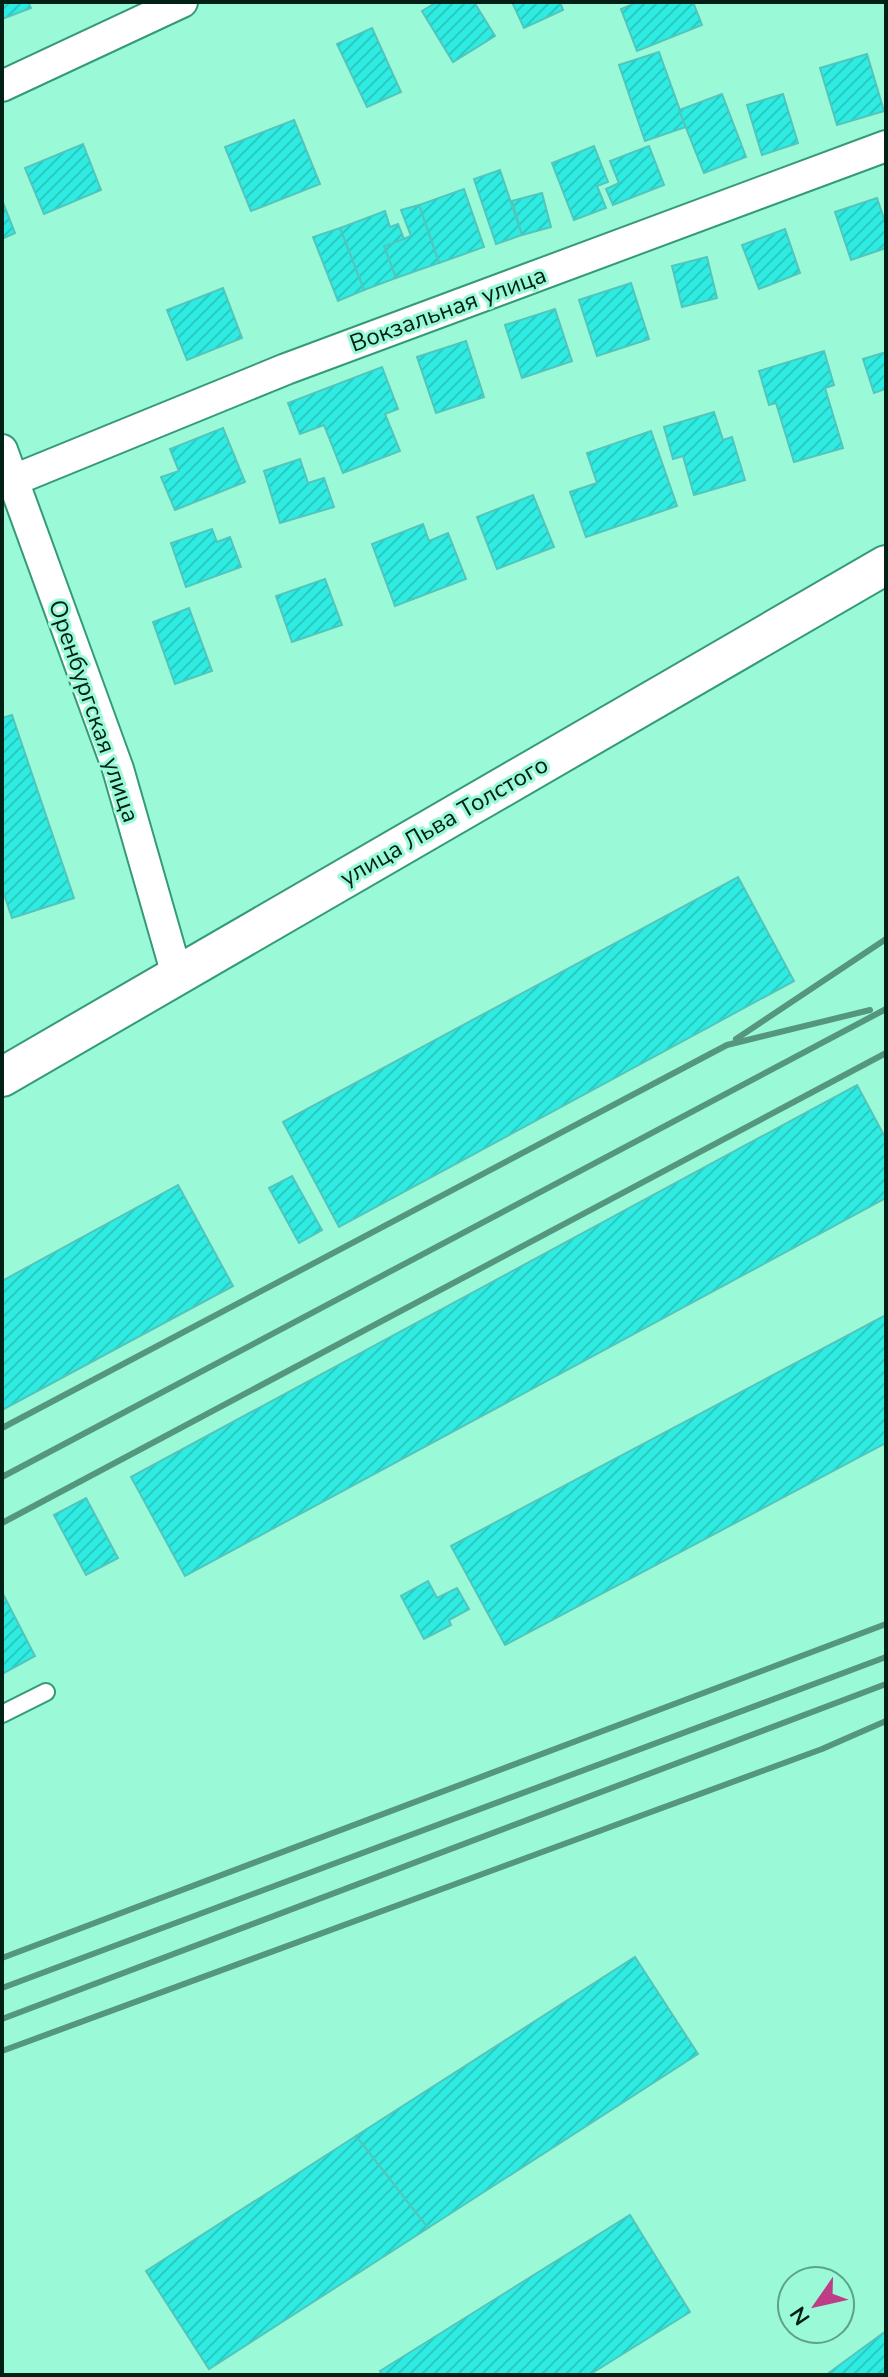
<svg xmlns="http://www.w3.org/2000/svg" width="888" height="2377" viewBox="0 0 888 2377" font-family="'Nunito Sans',sans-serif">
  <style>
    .building { fill: url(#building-hatch); stroke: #52c5bd; stroke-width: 2 }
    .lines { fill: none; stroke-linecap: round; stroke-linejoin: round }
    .service-casing { stroke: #35997a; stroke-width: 20 }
    .minor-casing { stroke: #35997a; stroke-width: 34 }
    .tertiary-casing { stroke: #35997a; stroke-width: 42 }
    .service { stroke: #fff; stroke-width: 16 }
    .minor { stroke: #fff; stroke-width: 30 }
    .tertiary { stroke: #fff; stroke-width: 38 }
    .rail { stroke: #54967e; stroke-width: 6 }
    .labels { text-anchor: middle; stroke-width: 6; stroke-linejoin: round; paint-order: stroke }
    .street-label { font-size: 24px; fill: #012016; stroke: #9afad7 }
  </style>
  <defs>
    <pattern id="building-hatch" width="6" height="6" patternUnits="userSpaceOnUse" patternTransform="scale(2)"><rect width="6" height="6" fill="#2fece2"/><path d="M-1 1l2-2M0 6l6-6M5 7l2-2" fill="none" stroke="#28cac1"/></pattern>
  </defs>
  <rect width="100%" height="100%" fill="#9afad7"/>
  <g class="building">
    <path d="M2,2H28L31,8L2,19Z"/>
    <path d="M437,2H474L495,36L453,62L422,11Z"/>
    <path d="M512,2H560L563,10L524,28Z"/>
    <path d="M638,2H693L702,25L637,51L621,9Z"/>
    <path d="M372,28L401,92L367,107L337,44Z"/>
    <path d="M659,52L686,127L645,141L619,65Z"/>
    <path d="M867,54L884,111L837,125L820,68Z"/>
    <path d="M722,94L746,157L704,173L679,110Z"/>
    <path d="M783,94L798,143L762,155L747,105Z"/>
    <path d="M294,120L320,184L251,211L225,147Z"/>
    <path d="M83,144L101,190L44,214L25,168Z"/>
    <path d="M594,146L608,182L597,186L606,208L574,220L552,163Z"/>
    <path d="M649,146L664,185L613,205L606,189L619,183L610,161Z"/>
    <path d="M500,170L522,235L496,244L474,179Z"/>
    <path d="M464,189L484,247L439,263L419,205Z"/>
    <path d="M542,193L551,227L522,235L512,201Z"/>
    <path d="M877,198L886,225V248L851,260L835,212Z"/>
    <path d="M2,200L15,233L2,239Z"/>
    <path d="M419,205L439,263L396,278L384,246L411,236L401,210Z"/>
    <path d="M385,211L390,227L398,224L404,239L384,246L396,278L364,290L340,228Z"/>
    <path d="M340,228L364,290L338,301L313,237Z"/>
    <path d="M785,229L800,273L759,289L742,245Z"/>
    <path d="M707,257L717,298L682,307L672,266Z"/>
    <path d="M631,283L649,339L597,356L579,300Z"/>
    <path d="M223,288L242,338L187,360L167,310Z"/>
    <path d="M555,309L572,361L522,378L505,325Z"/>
    <path d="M466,341L484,397L436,413L417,357Z"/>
    <path d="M824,351L834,385L825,388L843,448L794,462L776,403L769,405L759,371Z"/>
    <path d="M886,352V393L885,389L874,393L863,359Z"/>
    <path d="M382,367L398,409L385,414L400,451L343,473L324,425L300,434L288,403Z"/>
    <path d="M714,412L723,440L732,437L745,480L694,495L683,456L673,459L664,427Z"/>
    <path d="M223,428L245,482L175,510L161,477L179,471L170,449Z"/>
    <path d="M651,431L677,506L586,537L570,492L597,483L587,453Z"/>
    <path d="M300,459L308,483L324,478L334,507L280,523L264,471Z"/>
    <path d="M533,495L554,547L497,569L477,517Z"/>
    <path d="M423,524L429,541L448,533L466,579L395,606L372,544Z"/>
    <path d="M212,529L217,542L230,537L241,567L186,587L171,543Z"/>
    <path d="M325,579L342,625L292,642L276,596Z"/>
    <path d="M189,608L212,671L175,684L153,622Z"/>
    <path d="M12,715L74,898L12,918L2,888V718Z"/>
    <path d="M738,877L794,981L339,1227L283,1122Z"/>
    <path d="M857,1085L886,1139V1198L185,1576L131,1477Z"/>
    <path d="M292,1176L322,1230L299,1243L269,1188Z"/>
    <path d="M178,1185L233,1286L2,1410V1281Z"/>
    <path d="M886,1315V1443L505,1645L451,1546Z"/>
    <path d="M86,1498L118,1558L86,1575L54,1515Z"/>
    <path d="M428,1581L437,1598L457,1588L469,1609L449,1620L451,1625L424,1639L401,1596Z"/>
    <path d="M2,1592L35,1656L2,1674Z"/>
    <path d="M635,1957L698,2054L428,2228L356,2136Z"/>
    <path d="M356,2136L428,2228L209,2369L146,2271Z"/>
    <path d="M630,2215L690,2312L589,2375H382L380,2371Z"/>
    <path d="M886,2331V2375H826Z"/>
  </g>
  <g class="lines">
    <g class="service-casing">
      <path id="service" d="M2,1714L46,1692"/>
    </g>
    <g class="minor-casing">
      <g id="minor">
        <path d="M2,86L182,2"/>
        <path d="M2,450L118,769L177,975"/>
        <path d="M14,480L286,369L886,146"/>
      </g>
    </g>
    <g class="tertiary-casing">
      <path id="tertiary" d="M2,1077L886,565"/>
    </g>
    <use href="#service" class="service"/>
    <use href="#minor" class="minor"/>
    <use href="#tertiary" class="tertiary"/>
    <g class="rail">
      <path d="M736,1039L886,939"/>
      <path d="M2,1428L727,1045L870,1010"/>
      <path d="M2,1477L886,1009"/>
      <path d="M2,1523L886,1053"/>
      <path d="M2,1958L886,1624"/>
      <path d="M2,1988L886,1657"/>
      <path d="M2,2019L886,1684"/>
      <path d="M2,2051L822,1749L886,1721"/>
    </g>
  </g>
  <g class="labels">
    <g class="street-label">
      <text transform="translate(448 309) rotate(-20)" y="8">Вокзальная улица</text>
      <text transform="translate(94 711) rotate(71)" y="8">Оренбургская улица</text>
      <text transform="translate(444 821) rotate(-30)" y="8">улица Льва Толстого</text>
    </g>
  </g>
  <rect width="888" height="2377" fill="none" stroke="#012016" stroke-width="8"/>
  <g transform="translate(816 2305) rotate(236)"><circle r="38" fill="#9afad7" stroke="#5da38a" stroke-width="2"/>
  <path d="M0-6L14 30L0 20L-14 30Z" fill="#bd3d87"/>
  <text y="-12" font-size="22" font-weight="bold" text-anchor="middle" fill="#012016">N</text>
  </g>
</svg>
